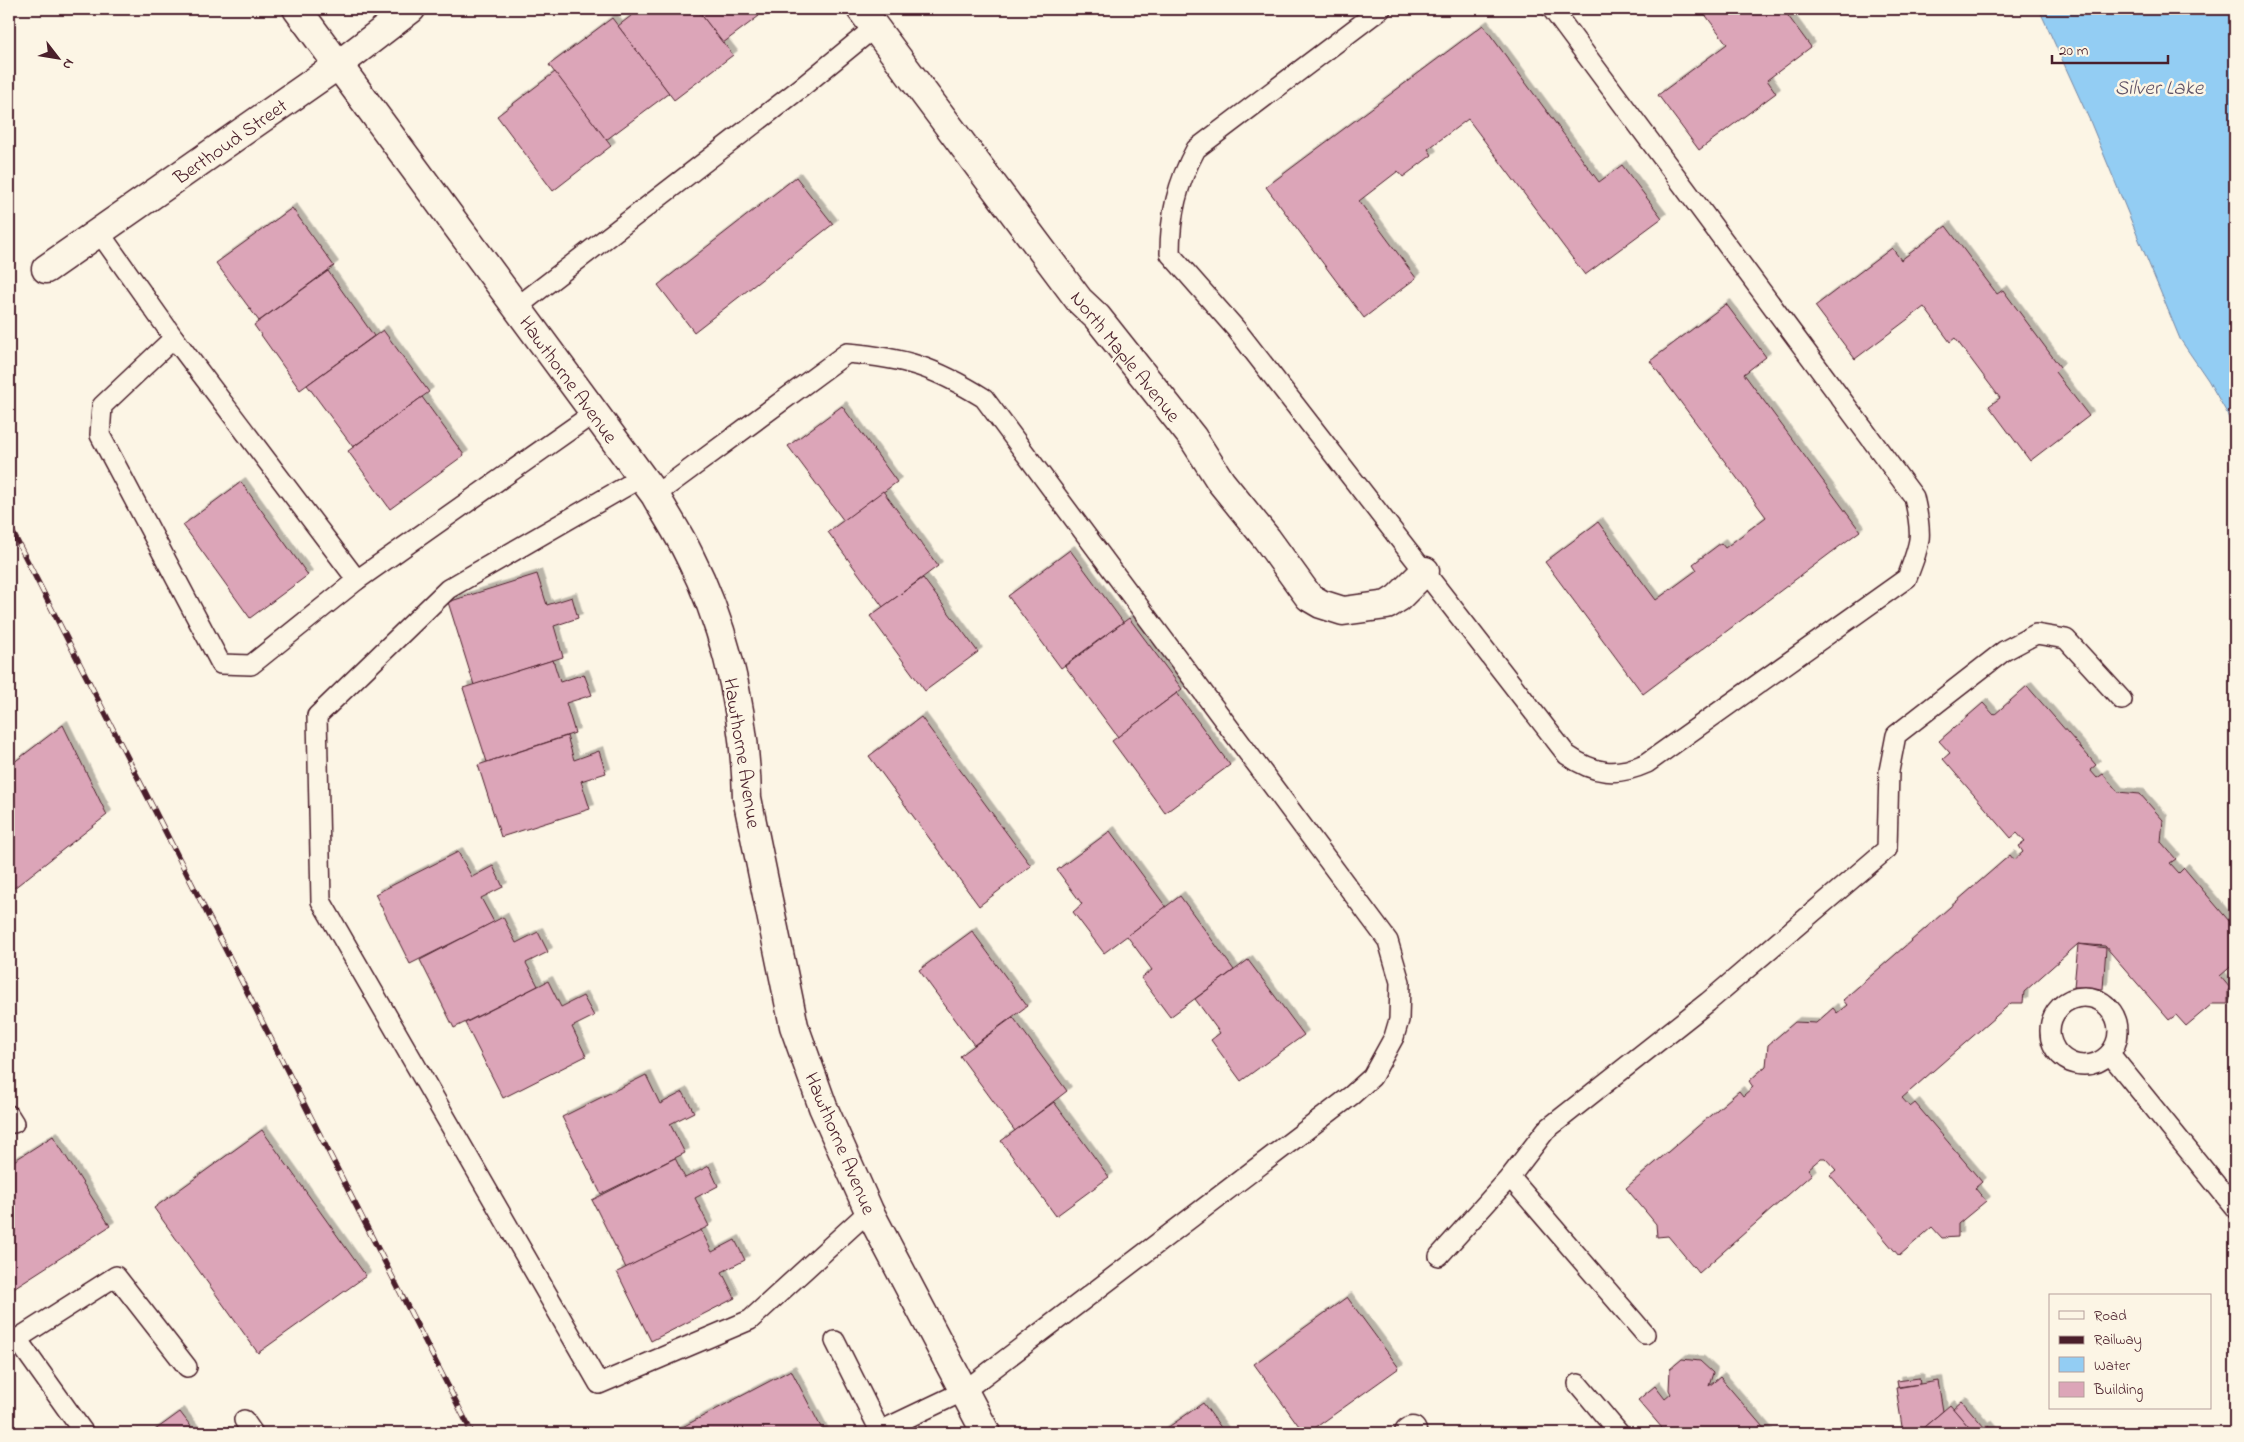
<svg xmlns="http://www.w3.org/2000/svg" width="2244" height="1442" viewBox="0 0 2244 1442" font-family="'Indie Flower',sans-serif">
  <style>
    .water { fill: #93cdf3; stroke: #7687a3 }
    .building { fill: #dca5b8; stroke: #4a1f2b; filter: url(#shadow) }
    .lines { fill: none; stroke-linecap: round; stroke-linejoin: round }
    .service-casing { stroke: #4a1f2b; stroke-width: 22 }
    .minor-casing { stroke: #4a1f2b; stroke-width: 31 }
    .service { stroke: #fcf5e5; stroke-width: 19 }
    .minor { stroke: #fcf5e5; stroke-width: 28 }
    .rail-casing { stroke: #4a1f2b; stroke-width: 5.5 }
    .rail { stroke: #fcf5e5; stroke-width: 4; stroke-dasharray: 11; stroke-linecap: butt }
    .labels { text-anchor: middle; stroke-width: 5; stroke-linejoin: round; paint-order: stroke }
    .street-label { font-size: 20px; fill: #4a1f2b; stroke: #fcf5e5 }
    .water-label { font-size: 21px; font-style: italic; fill: #605367; stroke: #fcf5e5 }
  </style>
  <defs>
    <filter id="shadow"><feDropShadow dx="4.5" dy="-4.5" stdDeviation="0" flood-color="#0004"/></filter>
  </defs>
  <rect width="100%" height="100%" fill="#fcf5e5"/>
  <filter id="ink" filterUnits="userSpaceOnUse"><feTurbulence type="fractalNoise" baseFrequency=".02" numOctaves="2"/><feDisplacementMap in="SourceGraphic" scale="10" xChannelSelector="R" yChannelSelector="G"/><feConvolveMatrix kernelMatrix="1 2 1 2 8 2 1 2 1" color-interpolation-filters="sRGB"/></filter>
  <g filter="url(#ink)">
    <path class="water" d="M2039,9H2235V438L2227,413L2208,380L2180,339L2090,121Z"/>
    <g class="building">
      <path d="M640,9H697L733,55L674,100L618,26Z"/>
      <path d="M697,9H753L759,16L723,43Z"/>
      <path d="M1701,9H1783L1811,47L1767,80L1776,93L1699,150L1658,95L1727,44Z"/>
      <path d="M612,18L669,93L606,140L549,65Z"/>
      <path d="M1483,25L1599,182L1622,165L1662,218L1585,275L1468,119L1428,149L1432,155L1403,177L1398,171L1359,201L1416,278L1364,318L1266,187Z"/>
      <path d="M555,72L611,146L553,191L497,116Z"/>
      <path d="M796,177L833,224L694,332L658,285Z"/>
      <path d="M292,208L334,266L259,321L216,263Z"/>
      <path d="M1946,226L1997,294L2003,290L2060,367L2055,372L2089,416L2030,461L1989,406L2000,398L1955,338L1950,342L1924,307L1855,359L1815,306L1892,248L1901,260Z"/>
      <path d="M328,271L374,336L300,390L254,325Z"/>
      <path d="M1726,304L1766,357L1744,374L1860,531L1643,694L1545,562L1598,522L1656,600L1697,570L1693,564L1721,543L1725,548L1766,517L1650,361Z"/>
      <path d="M383,330L429,392L353,447L307,385Z"/>
      <path d="M422,397L464,455L390,509L348,451Z"/>
      <path d="M842,406L897,482L844,521L788,446Z"/>
      <path d="M241,482L308,575L250,618L183,525Z"/>
      <path d="M883,491L938,566L883,607L828,532Z"/>
      <path d="M1070,550L1123,622L1061,668L1008,596Z"/>
      <path d="M537,574L547,605L572,597L578,618L554,626L563,657L474,685L448,602Z"/>
      <path d="M923,578L978,652L925,691L870,616Z"/>
      <path d="M1129,618L1182,689L1118,737L1065,666Z"/>
      <path d="M553,660L560,682L584,674L592,695L566,703L575,733L487,762L463,688Z"/>
      <path d="M2027,686L2096,765L2090,770L2097,778L2103,774L2118,792L2140,794L2163,820L2161,842L2176,859L2170,863L2179,873L2184,868L2235,928V963L2220,976L2230,988L2228,990V1004H2212L2186,1026L2176,1015L2169,1020L2105,946L2078,944L2024,992L2023,1003H2011L1902,1098L1910,1107L1915,1103L1982,1182L1975,1188L1986,1201L1958,1224V1237L1942,1238L1932,1227L1899,1256L1830,1175L1836,1170L1825,1158H1821L1808,1169L1812,1174L1699,1273L1668,1236L1657,1237L1656,1224L1626,1188L1739,1091L1743,1096L1753,1087L1749,1081L1766,1066L1768,1045L1795,1022L1816,1023L1833,1008L1837,1013L1847,1005L1843,1000L2010,855L2014,860L2023,852L2019,846L2025,842L2017,833L2011,838L1943,759L1950,753L1939,741L1983,703L1994,715Z"/>
      <path d="M1177,693L1230,765L1165,813L1112,741Z"/>
      <path d="M921,717L1031,866L979,906L869,756Z"/>
      <path d="M63,725L107,815L9,892V766Z"/>
      <path d="M567,736L574,760L599,751L606,773L581,781L590,809L501,837L478,765Z"/>
      <path d="M1110,831L1166,907L1104,953L1073,912L1082,904L1057,870Z"/>
      <path d="M458,852L472,877L493,866L503,887L481,898L494,922L410,964L375,894Z"/>
      <path d="M1180,896L1234,970L1170,1017L1141,978L1152,970L1127,936Z"/>
      <path d="M503,917L516,943L538,932L548,952L526,963L538,986L454,1028L420,960Z"/>
      <path d="M972,931L1027,1006L974,1045L919,970Z"/>
      <path d="M2078,944L2106,948L2103,989L2074,987Z"/>
      <path d="M1248,960L1304,1035L1241,1081L1211,1040L1220,1033L1195,999Z"/>
      <path d="M548,981L561,1007L583,996L594,1016L572,1027L586,1056L503,1098L465,1023Z"/>
      <path d="M1013,1017L1067,1091L1015,1131L960,1056Z"/>
      <path d="M646,1075L660,1104L683,1092L694,1112L670,1124L685,1153L601,1194L562,1117Z"/>
      <path d="M1054,1102L1109,1177L1056,1216L1001,1141Z"/>
      <path d="M262,1130L366,1276L258,1353L154,1208Z"/>
      <path d="M53,1136L110,1226L9,1291V1164Z"/>
      <path d="M675,1158L685,1178L709,1166L718,1186L695,1198L709,1226L626,1268L592,1200Z"/>
      <path d="M701,1230L712,1252L735,1240L745,1260L722,1272L735,1298L651,1341L617,1272Z"/>
      <path d="M1347,1297L1399,1368L1308,1433H1304L1254,1364Z"/>
      <path d="M1682,1359L1700,1361L1713,1373L1709,1386L1720,1377L1768,1433H1655L1662,1428L1638,1400L1655,1386L1665,1399L1671,1394L1669,1390L1670,1369Z"/>
      <path d="M791,1370L824,1433H671Z"/>
      <path d="M1919,1378L1920,1384L1898,1387L1897,1381Z"/>
      <path d="M1938,1381L1943,1411L1917,1433H1903L1896,1388Z"/>
      <path d="M1962,1401L1984,1427L1987,1425L1994,1433H1974L1953,1409Z"/>
      <path d="M1203,1403L1225,1433H1160Z"/>
      <path d="M1950,1405L1974,1433H1917L1943,1411Z"/>
      <path d="M180,1412L196,1433H151Z"/>
    </g>
    <g class="lines">
      <g class="service-casing">
        <g id="service">
          <path d="M1381,9L1196,149C1177,183 1170,216 1170,254L1236,329L1567,755C1594,774 1616,777 1647,763L1907,578C1921,541 1923,537 1914,497L1552,9"/>
          <path d="M99,232L174,338L357,580"/>
          <path d="M517,307L802,87L875,27"/>
          <path d="M174,338L102,406L100,435L221,664L251,665L357,580L594,413"/>
          <path d="M642,477L448,589L317,716L321,901L599,1384L750,1320L869,1211"/>
          <path d="M655,495L847,353C905,358 934,367 984,398L1388,941L1400,982L1399,1020L1394,1037L1372,1077L1352,1095L964,1391L880,1431"/>
          <circle cx="2084" cy="1031" r="34"/>
          <path d="M2110,1054L2235,1208"/>
          <path d="M9,1115L14,1123"/>
          <path d="M1510,1177L1645,1334"/>
          <path d="M1439,1256L1510,1177L1546,1130L1708,1002L1887,849L1889,771L1896,735L2004,651L2036,634L2066,639L2122,700"/>
          <path d="M17,1339L116,1276L187,1367"/>
          <path d="M835,1341L881,1433"/>
          <path d="M9,1345L17,1339L84,1433"/>
          <path d="M1578,1384L1619,1433"/>
          <path d="M244,1420L253,1433"/>
        </g>
      </g>
      <g class="minor-casing">
        <g id="minor">
          <path d="M297,9L655,495C666,515 679,534 689,555C727,630 745,714 747,798L794,1026L823,1107L869,1211L986,1433"/>
          <path d="M861,9L1079,300L1097,317L1193,438L1221,482L1267,539L1309,597L1321,604L1343,611L1387,605L1398,598L1425,571"/>
          <path d="M46,269L338,65L411,9"/>
          <path d="M1409,1433L1412,1431"/>
        </g>
      </g>
      <use href="#service" class="service"/>
      <use href="#minor" class="minor"/>
      <g class="rail-casing">
        <path id="rail" d="M9,525L472,1433"/>
      </g>
      <use href="#rail" class="rail"/>
    </g>
  </g>
  <g class="labels">
    <g class="street-label">
      <text transform="translate(230 141) rotate(-35)" y="7">Berthoud Street</text>
      <text transform="translate(1126 356) rotate(51)" y="7">North Maple Avenue</text>
      <text transform="translate(569 379) rotate(54)" y="7">Hawthorne Avenue</text>
      <text transform="translate(743 753) rotate(81)" y="7">Hawthorne Avenue</text>
      <text transform="translate(841 1143) rotate(67)" y="7">Hawthorne Avenue</text>
    </g>
    <g class="water-label">
      <text x="2159" y="94">Silver Lake</text>
    </g>
  </g>
  <rect width="2244" height="1442" fill="none" stroke="#fcf5e5" stroke-width="30"/>
  <rect x="15" y="15" width="2214" height="1412" fill="none" stroke="#4a1f2b" stroke-width="2" filter="url(#ink)"/>
  <rect x="2049" y="1294" width="162" height="115" fill="#fcf5e5" stroke="#b59f9b"/>
  <rect x="2059" y="1311" width="25" height="8" fill="#fcf5e5" stroke="#b59f9b"/>
  <text x="2094" y="1320" font-size="15" fill="#4a1f2b">Road</text>
  <rect x="2059" y="1336" width="25" height="8" fill="#4a1f2b" stroke="#b59f9b"/>
  <text x="2094" y="1344" font-size="15" fill="#4a1f2b">Railway</text>
  <rect x="2059" y="1357" width="25" height="15" fill="#93cdf3" stroke="#b59f9b"/>
  <text x="2094" y="1370" font-size="15" fill="#4a1f2b">Water</text>
  <rect x="2059" y="1382" width="25" height="15" fill="#dca5b8" stroke="#b59f9b"/>
  <text x="2094" y="1394" font-size="15" fill="#4a1f2b">Building</text>
  <g transform="translate(58 58) rotate(121)" stroke="#fcf5e5" stroke-width="4" paint-order="stroke">
  <path d="M0-4L9 19L0 12L-9 19Z" fill="#4a1f2b"/>
  <text y="-8" font-size="14" font-weight="bold" text-anchor="middle" fill="#4a1f2b">N</text>
  </g>
  <path d="M2052 55v8h116v-8" fill="none" stroke="#4a1f2b" stroke-width="2.5"/>
  <text x="2059" y="55" font-size="15" fill="#4a1f2b" stroke="#fcf5e5" stroke-width="4" paint-order="stroke">20 m</text>
</svg>
